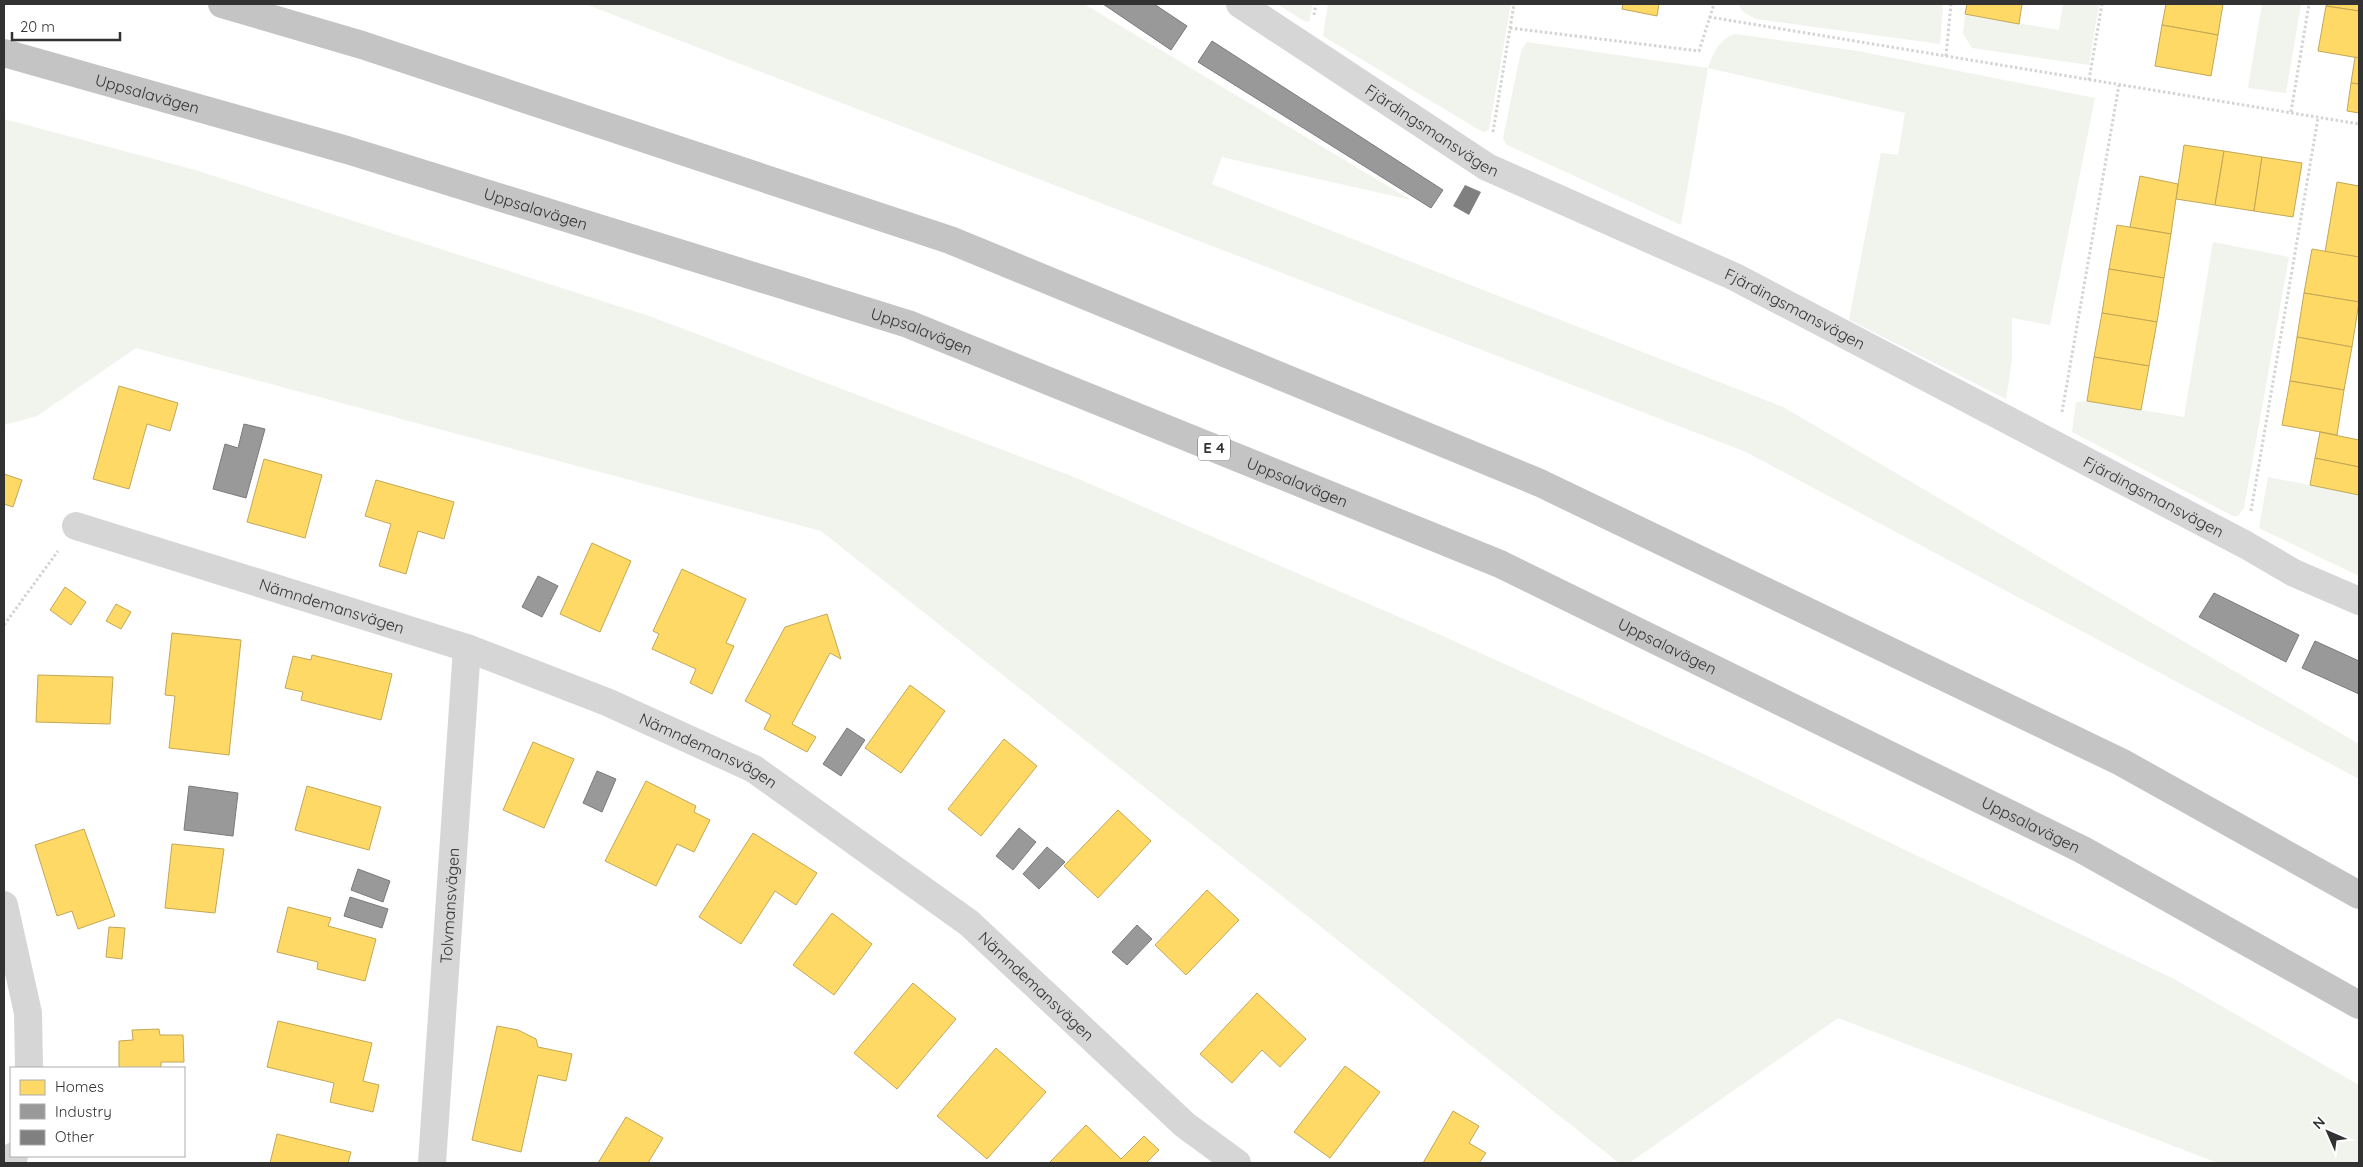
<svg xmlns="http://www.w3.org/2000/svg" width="2363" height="1167" viewBox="0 0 2363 1167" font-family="Quicksand,sans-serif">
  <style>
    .green { fill: #f1f3ed }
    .homes { fill: #ffd966; stroke: #c2a756 }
    .industry { fill: #999; stroke: #7a7a7a }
    .building { fill: #808080 }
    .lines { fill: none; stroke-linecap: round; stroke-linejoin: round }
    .path { stroke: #d4d4d4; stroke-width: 3; stroke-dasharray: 2.5 2.5; stroke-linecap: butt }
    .minor { stroke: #d6d6d6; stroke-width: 28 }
    .highway { stroke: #c4c4c4; stroke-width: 28 }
    .labels { text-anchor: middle; stroke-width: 5; stroke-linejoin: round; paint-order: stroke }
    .shield { fill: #fff; stroke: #707070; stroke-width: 1 }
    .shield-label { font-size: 15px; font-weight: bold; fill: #323232 }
    .street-label { font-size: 16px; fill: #323232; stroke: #fff }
  </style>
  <rect width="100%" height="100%" fill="#fff"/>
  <g class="green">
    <path d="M585,4H1084L1411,200L1222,157L1212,184L1783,407L2359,744V779L1746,452Z"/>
    <path d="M1277,4H1313L1309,22L1304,21Z"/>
    <path d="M1328,4H1511L1489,129L1485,132L1481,131L1323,36Z"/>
    <path d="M1738,4H1943L1940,44L1756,19L1743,12Z"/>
    <path d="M2063,4H2099L2089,65L1972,48L1963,34L1965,14L2059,30Z"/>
    <path d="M2262,4H2301L2286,93L2248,88Z"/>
    <path d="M1735,34L1858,51L2095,98L2050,325L2012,318V359L2006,399L1849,320L1881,153L1898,155L1905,113L1708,68L1681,225L1507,145L1503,138L1519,61L1522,49L1527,42L1708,68C1713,53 1718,40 1735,34Z"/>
    <path d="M4,119L195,170L652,317L1074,477L1434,632L1732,767L2174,979L2359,1085V1163H2218L1838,1018L1629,1163H1619L821,531L136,348L37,416L4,425Z"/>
    <path d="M2213,242L2289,257L2244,508L2238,516H2233L2072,432L2076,402L2087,401L2184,417Z"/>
    <path d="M2268,477L2359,495V576L2259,528Z"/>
  </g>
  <g class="homes">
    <path d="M1623,4H1659L1657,16L1622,9Z"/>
    <path d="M1967,4H2022L2019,24L1965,14Z"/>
    <path d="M2166,4H2223L2218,35L2162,25Z"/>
    <path d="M2327,4H2359V11L2326,6Z"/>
    <path d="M2326,6L2359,11V58L2318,51Z"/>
    <path d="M2162,25L2218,35L2211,76L2155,66Z"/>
    <path d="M2355,57L2359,58V84L2351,83Z"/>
    <path d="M2351,83L2359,84V113L2347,111Z"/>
    <path d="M2184,145L2224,151L2215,205L2176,199Z"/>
    <path d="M2224,151L2262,157L2254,211L2215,205Z"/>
    <path d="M2262,157L2302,163L2293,217L2254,211Z"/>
    <path d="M2140,176L2178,184L2171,234L2130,227Z"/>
    <path d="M2337,182L2359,186V257L2325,252Z"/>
    <path d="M2117,225L2171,234L2164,278L2109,269Z"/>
    <path d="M2312,249L2359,257V302L2304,293Z"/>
    <path d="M2109,269L2164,278L2157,322L2102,313Z"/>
    <path d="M2304,293L2359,302L2352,347L2297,337Z"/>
    <path d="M2102,313L2157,322L2149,366L2094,357Z"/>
    <path d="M2297,337L2352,347L2344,390L2290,381Z"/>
    <path d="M2094,357L2149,366L2141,410L2087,401Z"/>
    <path d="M2290,381L2344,390L2337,435L2282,425Z"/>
    <path d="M119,386L178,403L170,431L147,424L129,489L93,479Z"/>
    <path d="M2320,432L2359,440V467L2315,458Z"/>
    <path d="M2315,458L2359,467V495L2310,485Z"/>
    <path d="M264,459L322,475L305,538L247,522Z"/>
    <path d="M4,474L22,480L13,507L4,504Z"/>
    <path d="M376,480L454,502L444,539L418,531L406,574L379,566L391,524L365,516Z"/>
    <path d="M592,543L631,561L600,632L560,614Z"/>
    <path d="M682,569L746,599L726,643L734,646L712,694L690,683L696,669L652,649L659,634L653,631Z"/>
    <path d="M65,587L86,602L71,625L50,610Z"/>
    <path d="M116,604L131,612L121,629L106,621Z"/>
    <path d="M827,614L841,659L830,653L792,724L816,737L807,752L764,729L771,715L745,701L785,627Z"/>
    <path d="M172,633L241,640L229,755L169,748L175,696L165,695Z"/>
    <path d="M312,655L392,674L381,720L301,700L303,692L285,688L293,656L311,660Z"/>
    <path d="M38,675L113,677L110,724L36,722Z"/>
    <path d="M910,685L945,711L901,773L865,748Z"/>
    <path d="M1004,739L1037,766L981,836L948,809Z"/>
    <path d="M533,742L574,759L544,828L503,810Z"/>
    <path d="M646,781L696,806L694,812L710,820L694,852L677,844L656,886L605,861Z"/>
    <path d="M307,786L381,807L369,850L295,830Z"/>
    <path d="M1118,810L1151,841L1098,898L1064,866Z"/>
    <path d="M84,829L115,916L78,929L72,911L57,916L35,845Z"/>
    <path d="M753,833L817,873L796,905L775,891L741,944L699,917Z"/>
    <path d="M172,844L224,849L215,913L165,908Z"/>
    <path d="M1207,890L1239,920L1186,975L1155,945Z"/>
    <path d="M288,907L331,918L328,926L376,939L365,981L317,969L318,962L277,952Z"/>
    <path d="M832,913L872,944L834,995L793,965Z"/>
    <path d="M109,927L125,928L122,959L106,957Z"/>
    <path d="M913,983L956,1019L897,1089L854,1053Z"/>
    <path d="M1257,993L1306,1039L1280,1067L1262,1050L1232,1083L1200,1054Z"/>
    <path d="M278,1021L372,1043L363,1081L379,1085L373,1112L330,1102L334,1083L267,1067Z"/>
    <path d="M497,1026L518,1030L536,1039L538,1047L572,1054L566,1081L538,1075L521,1152L472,1140Z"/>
    <path d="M159,1029L160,1035H183L184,1062H161V1068H119V1041L133,1040L132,1030Z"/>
    <path d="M996,1048L1046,1092L987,1159L937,1116Z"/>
    <path d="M1345,1066L1380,1092L1330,1158L1294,1132Z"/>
    <path d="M1453,1111L1479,1126L1469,1143L1486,1153L1479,1163H1423Z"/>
    <path d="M626,1117L663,1138L648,1163H598Z"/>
    <path d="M1086,1125L1121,1159L1144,1136L1159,1150L1146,1163H1049Z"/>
    <path d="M277,1134L351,1152L348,1163H270Z"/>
  </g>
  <g class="industry">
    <path d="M1103,4H1154L1187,26L1171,50Z"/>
    <path d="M1212,41L1443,190L1431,208L1198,62Z"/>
    <path d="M244,424L265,429L246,498L213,489L225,444L238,448Z"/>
    <path d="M538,576L558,586L542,617L522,607Z"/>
    <path d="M2214,593L2299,635L2286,662L2199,617Z"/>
    <path d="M2315,641L2359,661V694L2302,668Z"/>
    <path d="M847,728L865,740L841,776L823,764Z"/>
    <path d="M597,771L616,779L602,812L583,803Z"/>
    <path d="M189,786L238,793L233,836L184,830Z"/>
    <path d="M1019,828L1036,842L1013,870L996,856Z"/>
    <path d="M1047,847L1065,862L1039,889L1023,874Z"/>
    <path d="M358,869L390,881L383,902L351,890Z"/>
    <path d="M350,897L388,909L382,928L344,916Z"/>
    <path d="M1137,925L1152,939L1127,965L1112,952Z"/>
  </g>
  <path class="building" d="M1465,185L1481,192L1469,215L1453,206Z"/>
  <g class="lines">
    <g class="path">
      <path d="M1314,15L1316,4"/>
      <path d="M1709,17L2359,124"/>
      <path d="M1510,28L1699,51L1714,4"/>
      <path d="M1946,56L1951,4"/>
      <path d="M2089,80L2102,4"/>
      <path d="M2291,112L2309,4"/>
      <path d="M1493,132L1514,4"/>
      <path d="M2062,412L2119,85"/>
      <path d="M2251,511L2318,118"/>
      <path d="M4,625L58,551"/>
    </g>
    <g class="minor">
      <path id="s1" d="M1240,4L1487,167L1735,277L2246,545L2294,573L2359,601"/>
      <path id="s2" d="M76,526L467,648L607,702L754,769L969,923L1185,1125L1237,1163"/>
      <path d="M4,905L28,1013L29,1068"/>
      <path d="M12,1163L14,1156"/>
      <path id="s3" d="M432,1163L467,648"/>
    </g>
    <g class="highway">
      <path d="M222,4L362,45L950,240L1540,483L2121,762L2359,895"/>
      <path id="s4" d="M4,53L347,150L908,324L1500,564L2083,850L2359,1005"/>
    </g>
  </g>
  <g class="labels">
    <rect class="shield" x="1198" y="435.5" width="32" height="25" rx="4"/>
    <g class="shield-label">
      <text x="1214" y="453">E 4</text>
    </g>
    <g class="street-label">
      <text dy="6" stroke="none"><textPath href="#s4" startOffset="149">Uppsalavägen</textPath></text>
      <text dy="6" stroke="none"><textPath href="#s1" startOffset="230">Fjärdingsmansvägen</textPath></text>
      <text dy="6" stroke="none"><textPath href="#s4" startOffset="554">Uppsalavägen</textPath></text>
      <text dy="6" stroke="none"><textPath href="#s1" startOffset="635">Fjärdingsmansvägen</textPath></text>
      <text dy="6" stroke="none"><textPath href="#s4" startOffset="959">Uppsalavägen</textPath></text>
      <text dy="6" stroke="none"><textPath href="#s4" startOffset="1364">Uppsalavägen</textPath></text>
      <text dy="6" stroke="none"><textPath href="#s1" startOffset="1040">Fjärdingsmansvägen</textPath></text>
      <text dy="6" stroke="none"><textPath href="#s2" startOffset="268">Nämndemansvägen</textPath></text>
      <text dy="6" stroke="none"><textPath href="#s4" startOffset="1769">Uppsalavägen</textPath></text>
      <text dy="6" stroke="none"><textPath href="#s2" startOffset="672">Nämndemansvägen</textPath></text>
      <text dy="6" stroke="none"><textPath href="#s4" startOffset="2174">Uppsalavägen</textPath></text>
      <text dy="6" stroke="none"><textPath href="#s3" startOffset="258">Tolvmansvägen</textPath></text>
      <text dy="6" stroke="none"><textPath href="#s2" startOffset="1078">Nämndemansvägen</textPath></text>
    </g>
  </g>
  <rect width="2363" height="1167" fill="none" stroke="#323232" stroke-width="10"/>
  <rect x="10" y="1067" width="175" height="90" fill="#ffffff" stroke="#adadad"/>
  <rect x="20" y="1080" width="25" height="15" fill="#ffd966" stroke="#adadad"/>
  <text x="55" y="1092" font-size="15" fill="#323232">Homes</text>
  <rect x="20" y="1104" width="25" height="15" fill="#999999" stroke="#adadad"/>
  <text x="55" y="1117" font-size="15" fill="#323232">Industry</text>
  <rect x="20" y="1130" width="25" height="15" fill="#808080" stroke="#adadad"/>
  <text x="55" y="1142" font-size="15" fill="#323232">Other</text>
  <g transform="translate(2328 1132) rotate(315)" stroke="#ffffff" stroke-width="4" paint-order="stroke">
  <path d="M0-4L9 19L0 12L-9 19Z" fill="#323232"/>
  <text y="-8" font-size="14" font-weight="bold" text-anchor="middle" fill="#323232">N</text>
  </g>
  <path d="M12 32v8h108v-8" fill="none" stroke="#323232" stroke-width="2.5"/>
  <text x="20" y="32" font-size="15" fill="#323232" stroke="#ffffff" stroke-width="4" paint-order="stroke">20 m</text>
</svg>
